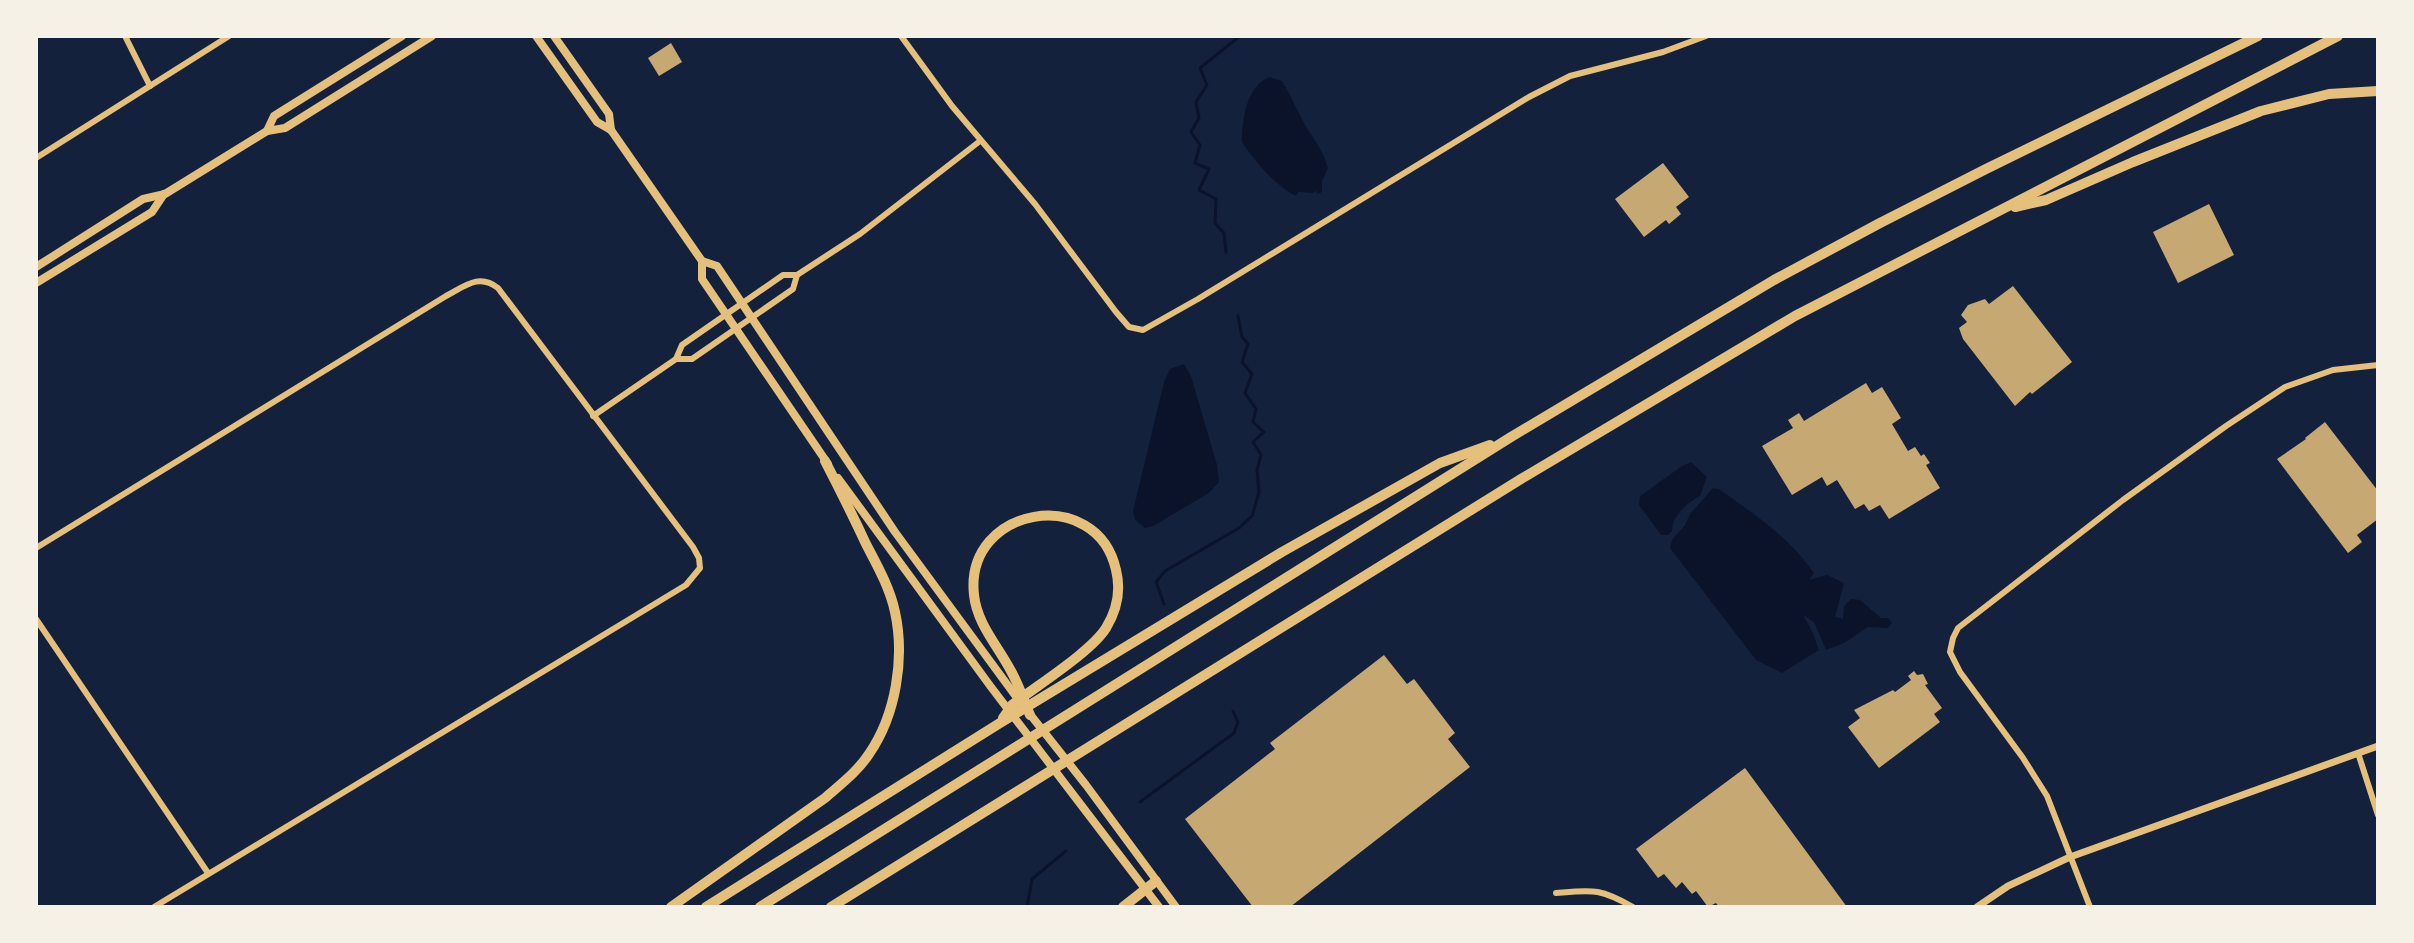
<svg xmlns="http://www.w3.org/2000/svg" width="2414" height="943" viewBox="0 0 2414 943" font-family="Rubik,sans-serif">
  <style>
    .water { fill: #0b132b }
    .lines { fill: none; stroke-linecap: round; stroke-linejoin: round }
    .stream { stroke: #0b132b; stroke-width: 3 }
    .building { fill: #c6a872 }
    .minor { stroke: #e5c07b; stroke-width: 6 }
    .tertiary { stroke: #e5c07b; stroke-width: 7 }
    .secondary { stroke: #e5c07b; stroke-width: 8 }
    .motorway { stroke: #e5c07b; stroke-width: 10 }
  </style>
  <rect width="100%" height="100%" fill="#14213d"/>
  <g class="water">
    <path d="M1269,77L1282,81C1292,97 1298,113 1307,128C1316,142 1323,152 1328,168L1322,181V192L1318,194L1316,191L1313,193L1298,192L1296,196C1275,185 1255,162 1242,142C1242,120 1246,87 1269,77Z"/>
    <path d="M1184,364L1191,376L1217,465L1219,482L1209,493L1153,526L1145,528L1135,520L1133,511L1164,382L1170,369Z"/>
    <path d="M1691,462L1707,477L1700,496C1687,503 1672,516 1672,531L1668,535H1661L1639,505L1640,496L1682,466Z"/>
    <path d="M1713,488L1719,489C1755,515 1788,536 1814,573L1809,580L1827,575L1844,583L1835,617L1843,619L1844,606L1851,599L1860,600L1881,618H1888L1892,623L1888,628L1868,627L1844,643L1826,650L1814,622L1803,615L1812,631L1819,650L1782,673L1756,660L1670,548L1672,540L1685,525L1690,514Z"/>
  </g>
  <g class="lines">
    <g class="stream">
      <path d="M1226,252L1224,233L1215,223L1216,199L1199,190L1209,169L1195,163L1200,145L1191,132L1199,118L1196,102L1207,85L1200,68L1240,36"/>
      <path d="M1164,604L1156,582L1165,571L1239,528L1252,516L1259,492L1257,470L1261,455L1253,442L1264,432L1253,422L1256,409L1245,393L1252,374L1242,362L1248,344L1242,337L1238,316"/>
      <path d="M1140,802L1234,733L1238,722L1233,711"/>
      <path d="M1027,907L1032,879L1066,851"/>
    </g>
  </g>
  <g class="building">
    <path d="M671,43L682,62L659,76L648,58Z"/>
    <path d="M1663,163L1689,197L1676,207L1681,214L1669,224L1666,220L1644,237L1615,199Z"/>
    <path d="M2209,204L2234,255L2178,283L2153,232Z"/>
    <path d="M2013,286L2072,362L2032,394L2030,392L2015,406L1963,339L1959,328L1967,322L1961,315L1968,305L1985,299L1989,304Z"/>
    <path d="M1866,383L1872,393L1882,387L1901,418L1892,424L1908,451L1915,447L1921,456L1924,454L1930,463L1926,465L1940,488L1889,519L1880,505L1869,511L1864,504L1855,509L1837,480L1827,486L1822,477L1792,495L1762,446L1793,428L1788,420L1799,413L1804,421Z"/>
    <path d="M2325,422L2378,491V519L2357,535L2362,542L2348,553L2277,459L2306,439L2305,438Z"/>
    <path d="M1384,655L1407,684L1414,679L1455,733L1448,739L1470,767L1290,907H1253L1185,819L1275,749L1270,743Z"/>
    <path d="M1914,671L1917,675L1923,674L1928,684L1925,685L1942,708L1934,714L1940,722L1879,768L1848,727L1860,718L1854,710L1893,690L1895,692L1911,680L1908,676Z"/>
    <path d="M1745,768L1847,907H1719L1716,903L1708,907L1696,891L1692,894L1682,882L1676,888L1664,874L1658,878L1636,849Z"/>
  </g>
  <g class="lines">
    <g class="minor">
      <path d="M125,36L150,86"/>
      <path d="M901,36L952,106L1035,204L1116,312L1129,327L1143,330L1198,299L1529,97L1570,76L1663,52L1706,36"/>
      <path d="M36,158L229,36"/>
      <path d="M676,359H692L793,289L797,275"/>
      <path d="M593,416L676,359L682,345L783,275H797L860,234L980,141"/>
      <path d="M36,548L446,296C465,286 479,273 498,288L693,547L699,558L700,568L686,585L154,907"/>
      <path d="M36,619L208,873"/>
      <path d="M2358,753L2378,815"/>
      <path d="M1556,893C1593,890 1599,888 1633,907"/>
      <path d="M2090,907L2047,796L2023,758L1960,672L1950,652L1953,638L1958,628L2123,500L2226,426L2285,387L2333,370L2378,365"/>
    </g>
    <path class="tertiary" d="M1977,907L2008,886L2070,857L2378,746"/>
    <g class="secondary">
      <path d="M536,36L597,122L611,130L702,261V279L828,464"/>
      <path d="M554,36L609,114L611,130"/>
      <path d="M267,131L274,116L402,36"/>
      <path d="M702,261L717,266L895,532L1020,702"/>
      <path d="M36,267L143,199L165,194L267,131L285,128L432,36"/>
      <path d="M36,283L152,212L164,194"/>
      <path d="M838,478L991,687L1159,907"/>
      <path d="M1029,713L1086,785L1176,907"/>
    </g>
    <g class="motorway">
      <path d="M2015,207L2046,200L2133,162L2261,111L2329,94L2378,91"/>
      <path d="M1003,718L1012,705C1036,686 1091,652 1106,628C1117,610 1121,590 1116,570C1097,484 964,506 974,595C977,624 998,646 1011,671C1019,685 1024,701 1030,715"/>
      <path d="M671,907L825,798C841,784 858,771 869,754C896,715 905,658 895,612C890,588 877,565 866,544C853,516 839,488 825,461"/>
      <path d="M706,907L1000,723L1282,552L1440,463L1490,445"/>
      <path d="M760,907L1511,437L1774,280L1880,223L1986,169L2258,36"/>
      <path d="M831,907L1521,479L1795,316L2338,36"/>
      <path d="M1123,907L1156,881"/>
    </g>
  </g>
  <rect width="2414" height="943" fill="none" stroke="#f6f1e7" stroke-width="76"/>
</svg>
